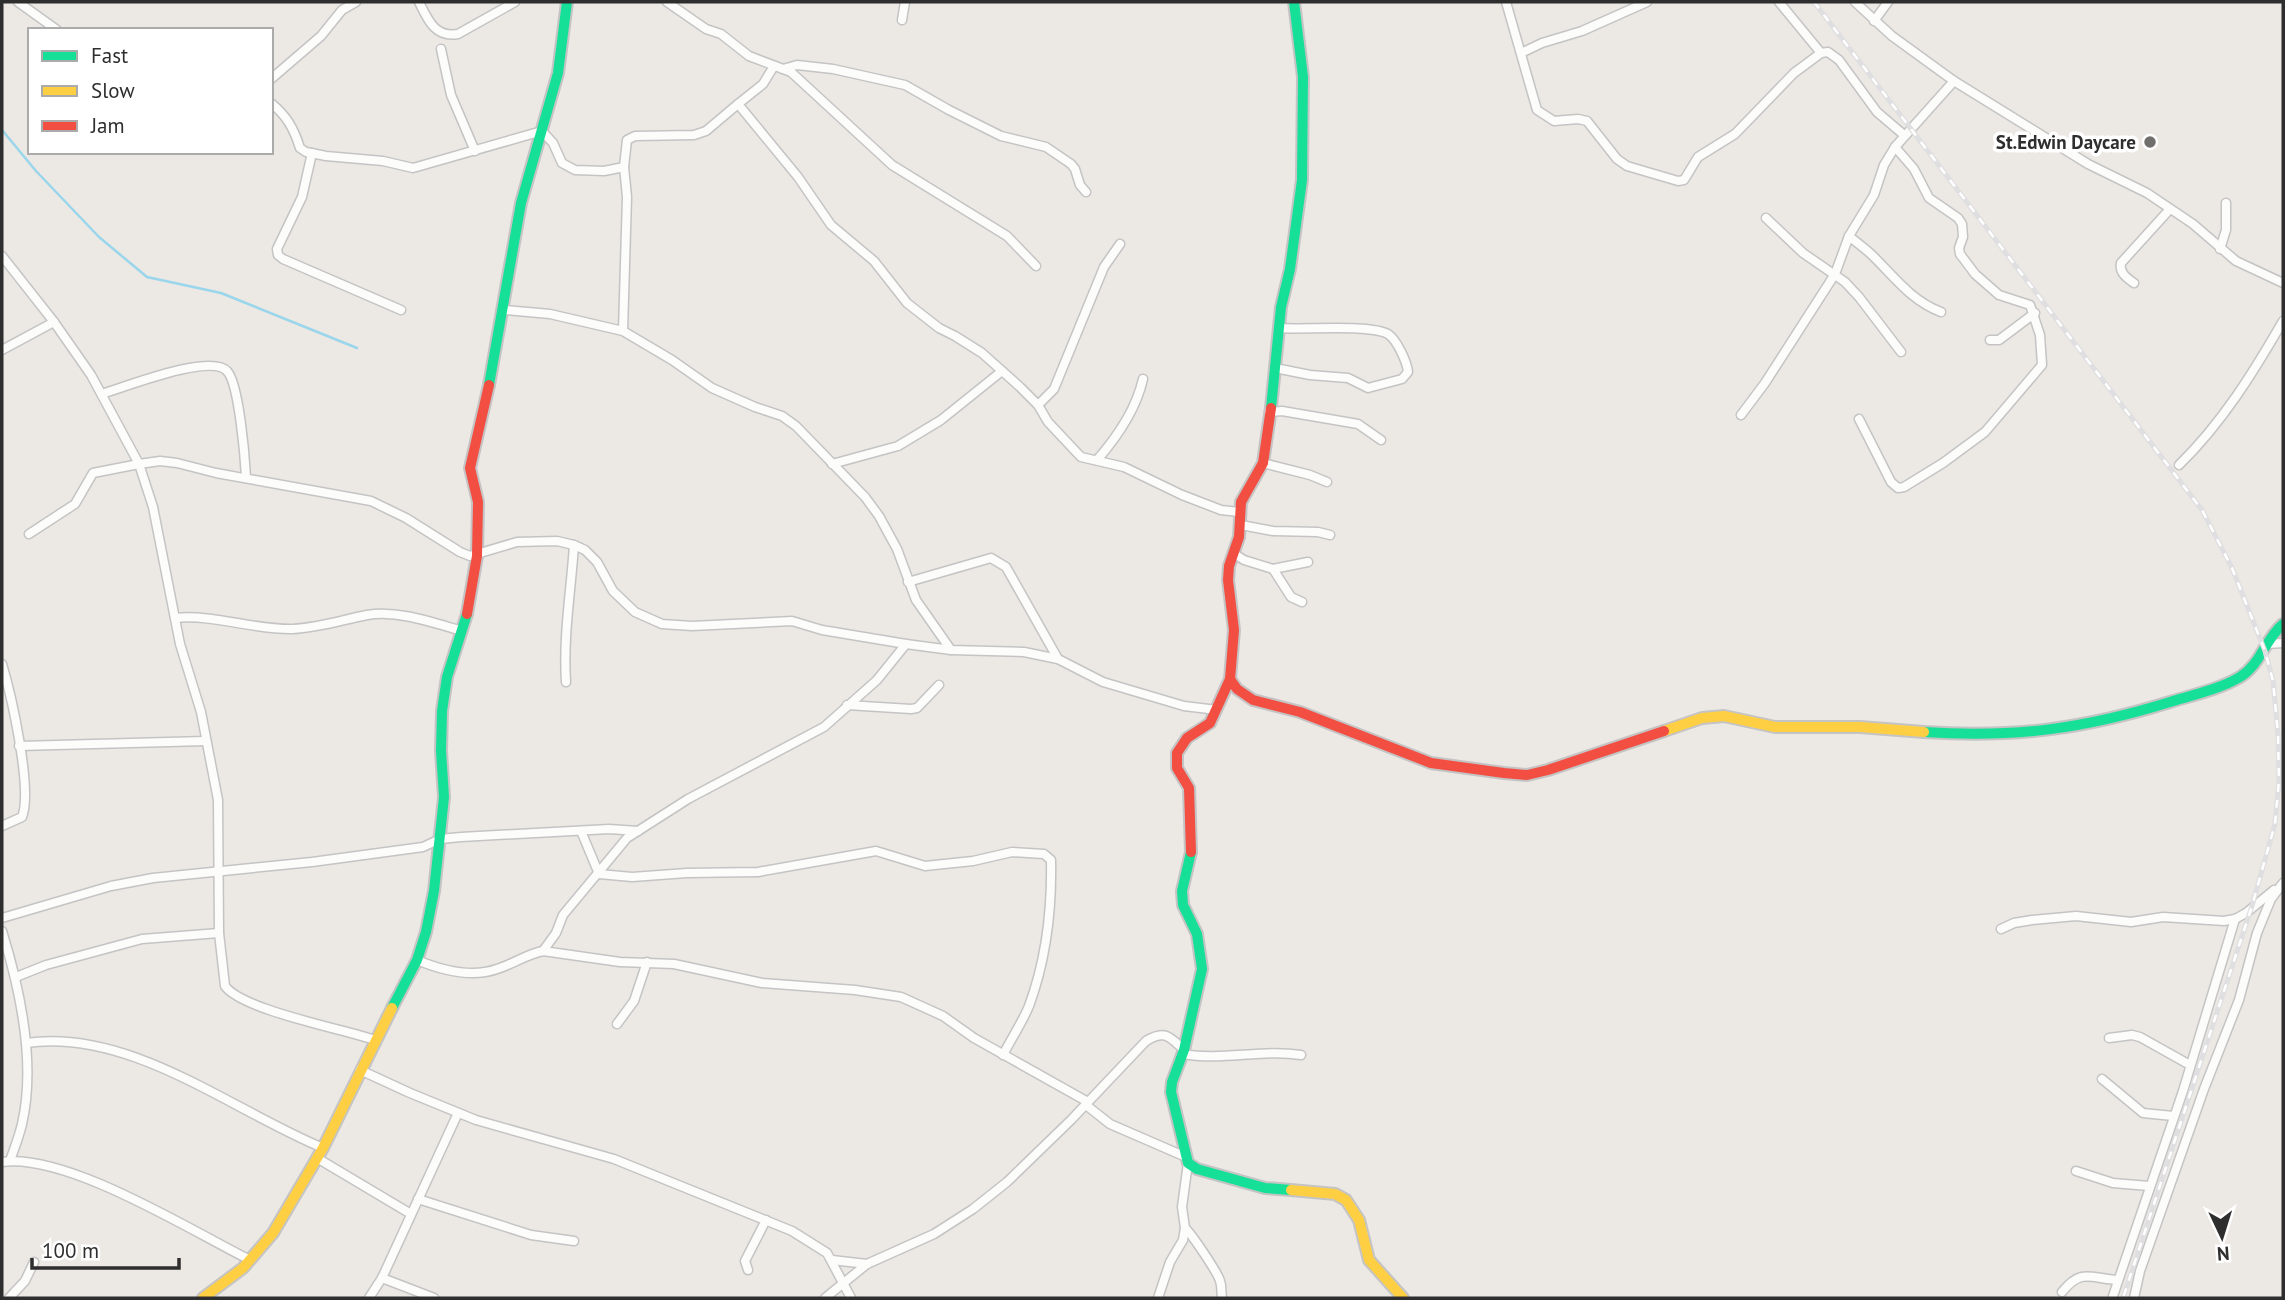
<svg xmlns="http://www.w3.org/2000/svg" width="2285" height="1300" viewBox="0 0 2285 1300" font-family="'PT Sans',sans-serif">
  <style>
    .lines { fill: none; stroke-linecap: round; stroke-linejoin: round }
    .stream { stroke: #99d6ec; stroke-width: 2.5 }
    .street-casing { stroke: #c5c4c5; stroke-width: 11 }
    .fast-casing { stroke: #c5c4c5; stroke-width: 14 }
    .slow-casing { stroke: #c5c4c5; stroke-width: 14 }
    .jam-casing { stroke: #c5c4c5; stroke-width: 14 }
    .street { stroke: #fcfcfb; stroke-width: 8 }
    .fast { stroke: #16e098; stroke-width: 10 }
    .slow { stroke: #ffcf43; stroke-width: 10 }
    .jam { stroke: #f24e42; stroke-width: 10 }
    .rail-casing { stroke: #dfdfe1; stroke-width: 5 }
    .rail { stroke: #fff; stroke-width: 2.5; stroke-dasharray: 8; stroke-linecap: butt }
    .poi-dot { fill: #706f6e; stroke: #fff; stroke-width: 2.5 }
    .labels { text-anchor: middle; stroke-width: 7; stroke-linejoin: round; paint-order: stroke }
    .poi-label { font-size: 19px; font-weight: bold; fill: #2e2e2e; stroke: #fff; text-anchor: end }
  </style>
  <rect width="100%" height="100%" fill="#ece8e4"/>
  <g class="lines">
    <path class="stream" d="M2,130L36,171L99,237L147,277L221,293L357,348"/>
    <g class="street-casing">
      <g id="street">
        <path d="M18,2L57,30"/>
        <path d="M419,2C428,20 435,38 458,34L515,2"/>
        <path d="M667,2L706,29L721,34L749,56L791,72L892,165L1007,236L1036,266"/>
        <path d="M1506,2L1537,110L1554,121L1578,119L1587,121L1617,159L1627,166L1678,181L1684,180L1698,157L1735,134L1794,73L1821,53L1828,52L1839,60L1877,112L1904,135"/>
        <path d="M1779,2L1821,53"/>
        <path d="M1855,2L1892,36L1954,81L2088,164L2147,193L2193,224L2236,261L2283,283"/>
        <path d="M902,20L905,2"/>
        <path d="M1874,21L1888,2"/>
        <path d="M441,49L451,95L475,151"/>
        <path d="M1521,53L1542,43L1582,31L1647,2"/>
        <path d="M774,66L763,84L738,104L798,177L831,225L874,261L907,303L939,328L955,336L982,353L1020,387L1038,405L1048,422L1081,457L1124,467L1182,495L1221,510L1239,512"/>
        <path d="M783,69L797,65L833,69L905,85L949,110L1001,136L1046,147L1071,164L1075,169L1080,185L1086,192"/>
        <path d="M271,79L321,36L342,10L356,2"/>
        <path d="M271,103C287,116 294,129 300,148L306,152L326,156L383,161L413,168L542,131L553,143L562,163L575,170L604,171L624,167L627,197L623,331"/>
        <path d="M312,153L302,197L277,249L278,255L283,259L401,310"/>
        <path d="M624,167L627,140L635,136L694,135L706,131L738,104"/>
        <path d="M1766,218L1803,253L1845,282L1859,297L1901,352"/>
        <path d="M1849,236C1857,243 1866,249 1874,257C1895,278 1912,301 1941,312"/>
        <path d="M2220,249L2226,230V203"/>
        <path d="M2,256L54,322L91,375L139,464L153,507L180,644L201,712L218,800L219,933L225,986C242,1010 343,1029 375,1040"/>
        <path d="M2134,283C2127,278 2119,273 2121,263L2170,209"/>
        <path d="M505,310L550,314L623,331L672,360L712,388L755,407L782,416L796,426L865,497L879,516L897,549L916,600L951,650"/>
        <path d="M1990,340H1999L2035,313"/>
        <path d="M2,350L54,322"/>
        <path d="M1275,368L1310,375L1348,378L1368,388L1402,379L1408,372C1407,362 1397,340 1388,334C1371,324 1303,330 1280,328"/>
        <path d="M102,394C125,387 211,353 227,371C239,383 245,458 246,477"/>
        <path d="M1038,405L1054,389L1104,267L1120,244"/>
        <path d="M1269,412L1282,411L1358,424L1381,440"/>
        <path d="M1741,415L1765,383L1835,274L1849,236L1874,195L1884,165L1895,147L1954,81"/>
        <path d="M1859,419L1891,482L1898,488L1904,487L1943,463L1985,432L2042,365L2040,335L2030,305L1999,295L1975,274L1960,254L1959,248L1963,237L1962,224L1958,218L1929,198L1914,169L1895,147"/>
        <path d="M1097,460C1118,436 1136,410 1143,379"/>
        <path d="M1263,463L1310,475L1327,482"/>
        <path d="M832,464L898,446L941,420L1002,371"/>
        <path d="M2179,465C2222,423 2253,373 2283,321"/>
        <path d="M1241,525L1273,531L1318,532L1330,535"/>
        <path d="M29,534L75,504L93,473L139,464L160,461L177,463L216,473L371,501L406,518L460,552L470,556L517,542L557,541L574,545L585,550L597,562L613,591L635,612L662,624L692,626L792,621L822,630L906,644L951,650L1024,652L1058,659L1103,682L1184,706L1217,710"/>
        <path d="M1233,553L1244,560L1273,569L1291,597L1302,602"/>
        <path d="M1273,569L1308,562"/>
        <path d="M908,582L991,558L1006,567L1058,659"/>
        <path d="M175,618C215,614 253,630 293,629C318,628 342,620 367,615C398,610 431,622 462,631"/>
        <path d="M2268,644L2283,643"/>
        <path d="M2,664C11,694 33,790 22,817L2,826"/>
        <path d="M566,682C563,636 571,591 574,545"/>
        <path d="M847,705L911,709L917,708L939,685"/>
        <path d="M19,746L206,741"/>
        <path d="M581,831L599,874"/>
        <path d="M599,874L632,877L687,873L758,872L876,851L925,866L973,861L1012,852L1044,854L1051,860C1052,909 1046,960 1029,1006C1022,1023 1011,1039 1003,1055"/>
        <path d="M2,918L111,886L153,878L312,862L423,847L440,839L461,837L609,829L638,831"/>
        <path d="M2001,929L2014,923L2032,920L2076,916L2131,922L2163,917L2224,921L2235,919L2246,913L2274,890"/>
        <path d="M2,931C20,989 36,1064 22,1124C19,1137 14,1149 10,1161"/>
        <path d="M543,951L556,933L563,915L627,838L688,799L824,727L877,680L906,644"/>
        <path d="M417,960C441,970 472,978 497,969C513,964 527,954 543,951L620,962L674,964L762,983L855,990L901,997L943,1016L974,1038L1088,1102"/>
        <path d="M16,977L46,965L142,939L219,933"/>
        <path d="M617,1024L634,1001L647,962"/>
        <path d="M2109,1038L2132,1035L2140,1037L2190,1065"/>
        <path d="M26,1043C130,1028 231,1110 323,1148"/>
        <path d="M1183,1054C1222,1061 1261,1049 1301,1055"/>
        <path d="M360,1070L410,1093L476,1120L614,1159L792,1231L827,1253L851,1298"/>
        <path d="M2102,1079L2143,1113L2173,1116"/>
        <path d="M1086,1105L1110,1124L1186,1157"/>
        <path d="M317,1158L411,1214"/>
        <path d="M2,1162C67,1153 190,1230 250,1260"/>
        <path d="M2076,1171L2113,1183L2149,1186"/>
        <path d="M418,1199L531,1235L574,1241"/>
        <path d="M1185,1228C1191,1233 1218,1273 1220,1281C1222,1286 1221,1293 1222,1298"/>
        <path d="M832,1260L867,1264"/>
        <path d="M748,1270L745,1261L766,1220"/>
        <path d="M2062,1292C2082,1267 2091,1279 2118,1280"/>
        <path d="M2113,1296L2183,1091L2235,919"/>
        <path d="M9,1298L25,1281L34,1262"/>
        <path d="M369,1298L382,1278"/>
        <path d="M434,1298L382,1278L458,1113"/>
        <path d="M825,1298L867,1264L934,1234L973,1209L1007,1182L1071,1120L1146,1041C1165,1029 1170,1037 1184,1050"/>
        <path d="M1158,1298L1170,1262L1183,1240L1185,1228L1182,1207L1188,1163"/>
        <path d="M2134,1298L2140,1271L2204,1089L2239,1000L2257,933L2271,899L2283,883"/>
      </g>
    </g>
    <g class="fast-casing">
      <g id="fast">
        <path d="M489,385L521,203L558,73L567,2"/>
        <path d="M1271,408L1281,307L1290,269L1302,180L1303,77L1294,2"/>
        <path d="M1924,732C2015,738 2083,729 2170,702C2193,695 2220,689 2240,677C2261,664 2265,639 2283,624"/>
        <path d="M1191,852L1182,891L1183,905L1197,934L1202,969L1184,1050L1172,1082L1171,1092L1188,1163L1197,1169L1265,1188L1291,1190"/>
        <path d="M392,1008L417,960L426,932L434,891L444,797L441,751L442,711L447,677L467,614"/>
      </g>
    </g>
    <g class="slow-casing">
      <g id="slow">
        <path d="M1664,731L1702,718L1724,716L1775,727H1860L1924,732"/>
        <path d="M1291,1190L1335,1194L1346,1200L1359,1220L1369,1260L1403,1298"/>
        <path d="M203,1298L243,1268L273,1233L323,1148L392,1008"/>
      </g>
    </g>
    <g class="jam-casing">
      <g id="jam">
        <path d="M467,614L477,556L478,502L470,468L489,385"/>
        <path d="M1230,679L1237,689L1253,700L1300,712L1431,763L1504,773L1527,775L1548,770L1664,731"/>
        <path d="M1191,852L1189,788L1177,768V753L1187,738L1210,723L1230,679L1234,630L1228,580L1229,566L1239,537L1241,502L1263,463L1271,408"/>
      </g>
    </g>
    <use href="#street" class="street"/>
    <use href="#fast" class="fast"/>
    <use href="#slow" class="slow"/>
    <use href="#jam" class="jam"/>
    <g class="rail-casing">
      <path id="rail" d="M1814,2L2202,510L2232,568L2265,651L2273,681L2278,734L2279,780L2275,824L2252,906L2123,1298"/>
    </g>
    <use href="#rail" class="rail"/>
  </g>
  <circle class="poi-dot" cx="2150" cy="142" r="7"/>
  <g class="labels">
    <g class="poi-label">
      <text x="2136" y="149">St.Edwin Daycare</text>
    </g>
  </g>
  <rect width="2285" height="1300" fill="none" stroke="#2e2e2e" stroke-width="7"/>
  <rect x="28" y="28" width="245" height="126" fill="#ffffff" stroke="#ababab" stroke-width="2"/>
  <rect x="42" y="51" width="35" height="10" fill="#16e098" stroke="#ababab" stroke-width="2"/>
  <text x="91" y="63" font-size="21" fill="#2e2e2e">Fast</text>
  <rect x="42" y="86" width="35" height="10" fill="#ffcf43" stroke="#ababab" stroke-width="2"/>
  <text x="91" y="98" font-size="21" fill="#2e2e2e">Slow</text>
  <rect x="42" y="121" width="35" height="10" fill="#f24e42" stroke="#ababab" stroke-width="2"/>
  <text x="91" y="133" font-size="21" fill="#2e2e2e">Jam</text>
  <g transform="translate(2222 1237) rotate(176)" stroke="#ffffff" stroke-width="5" paint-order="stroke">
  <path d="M0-5L12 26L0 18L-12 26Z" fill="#2e2e2e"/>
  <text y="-10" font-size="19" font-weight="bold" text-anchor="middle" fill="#2e2e2e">N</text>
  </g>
  <path d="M32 1258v10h147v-10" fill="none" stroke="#2e2e2e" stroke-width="3.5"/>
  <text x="42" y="1258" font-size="21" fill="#2e2e2e" stroke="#ffffff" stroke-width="5" paint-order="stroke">100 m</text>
</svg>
